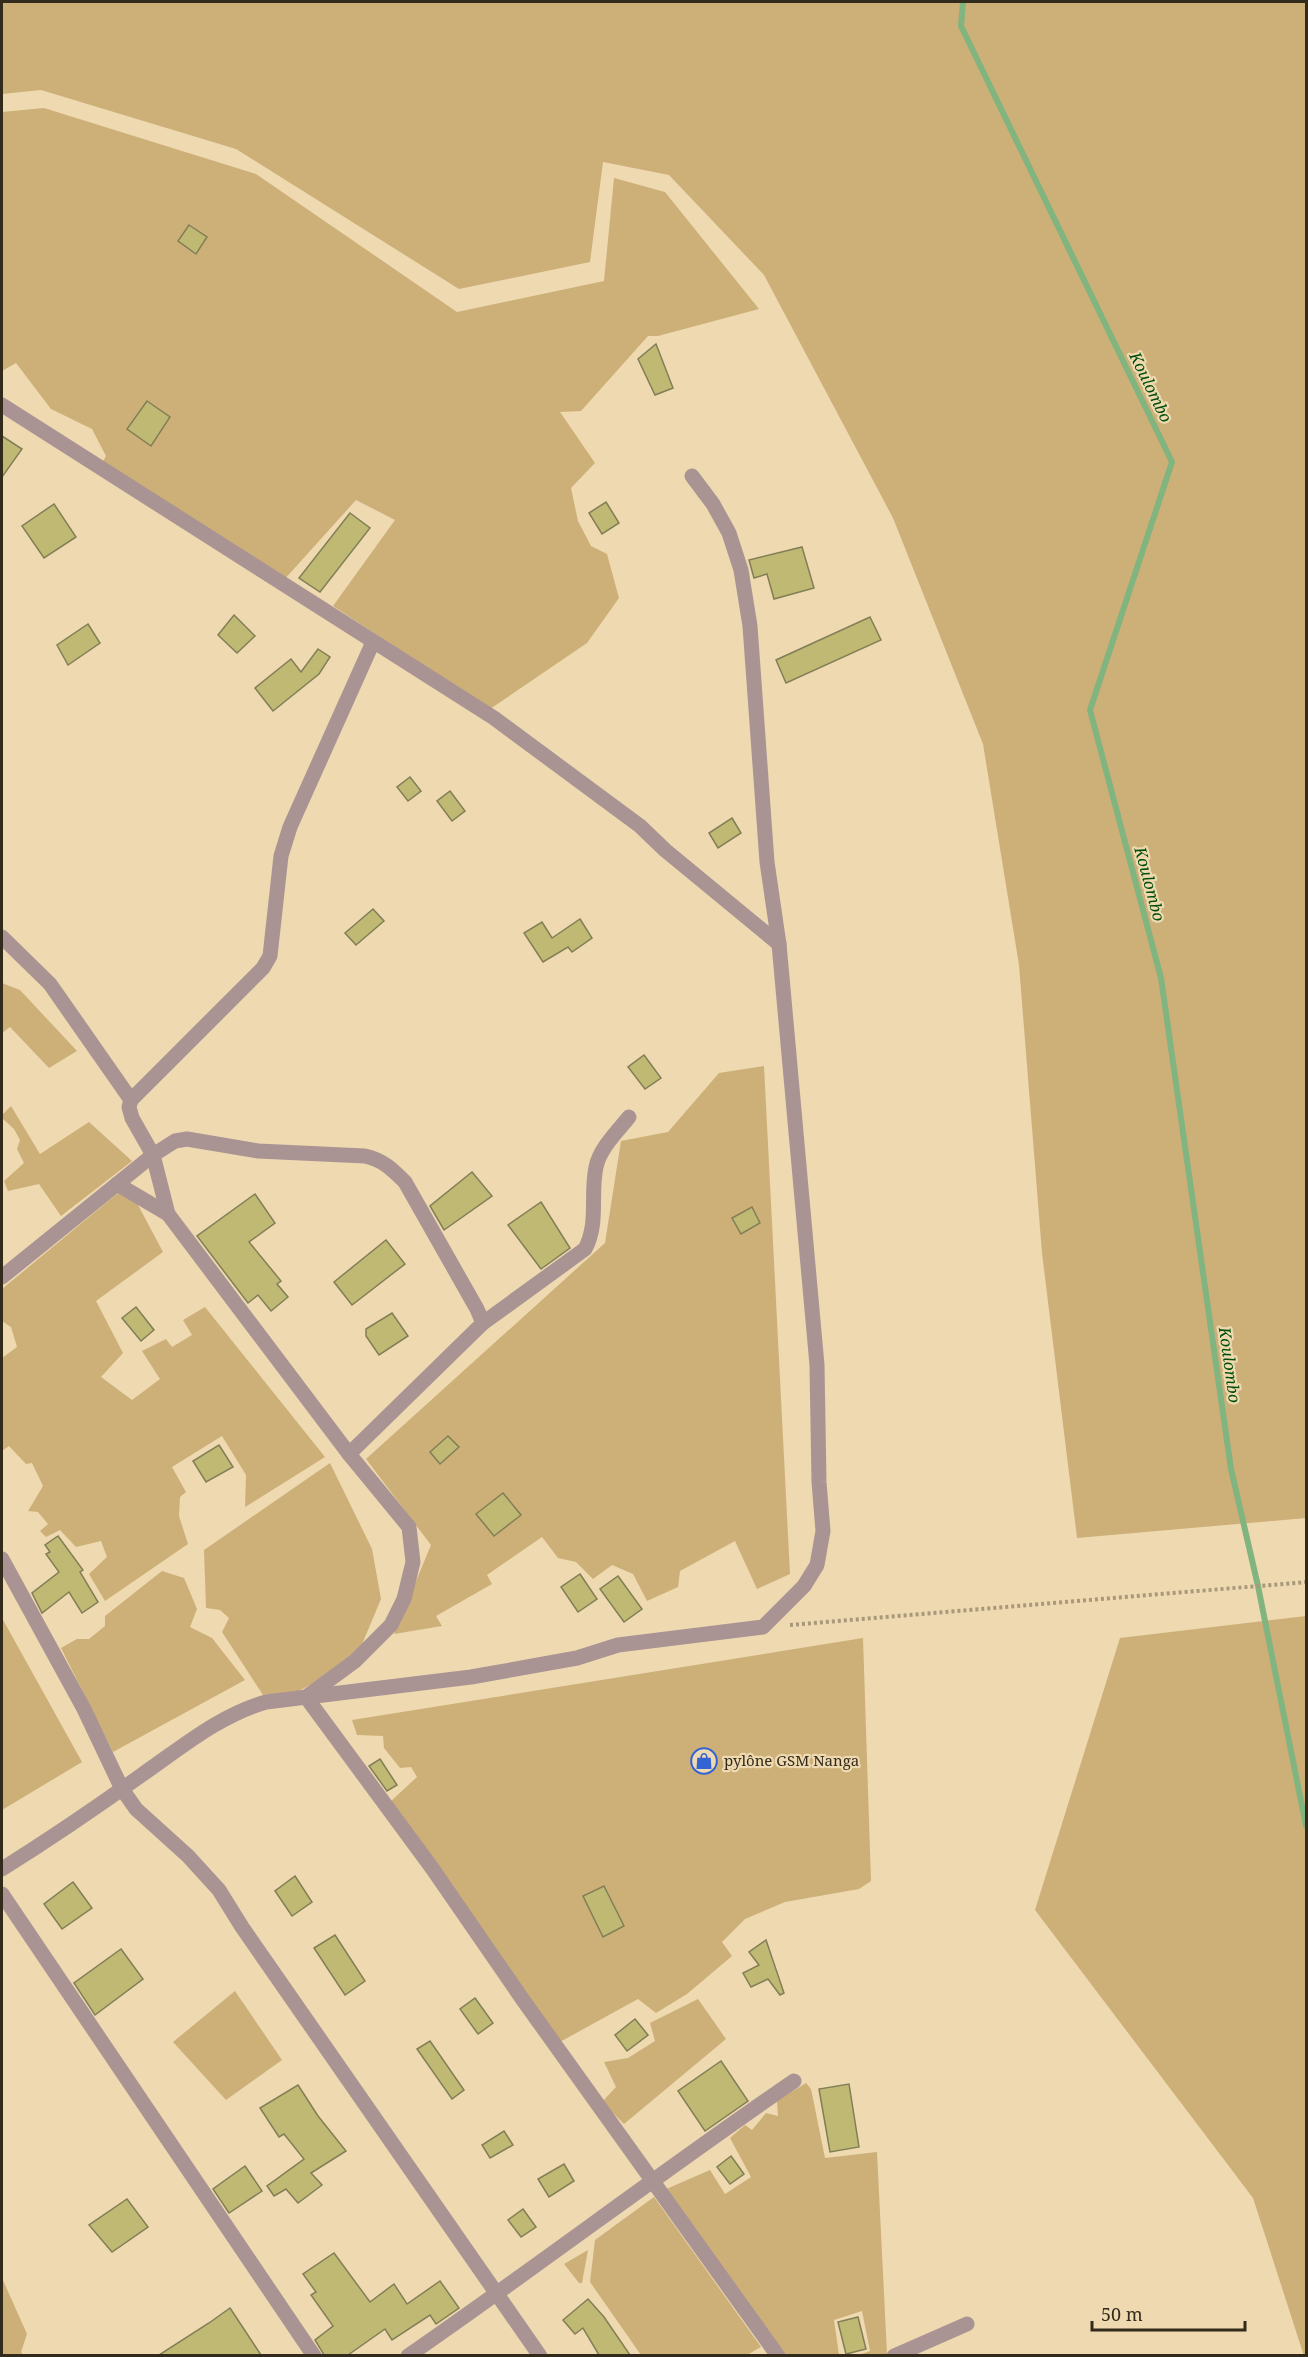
<svg xmlns="http://www.w3.org/2000/svg" width="1308" height="2357" viewBox="0 0 1308 2357" font-family="'Noto Serif',serif">
  <style>
    .green { fill: #cdb078 }
    .lines { fill: none; stroke-linecap: round; stroke-linejoin: round }
    .stream { stroke: #81b47f; stroke-width: 6 }
    .building { fill: #c0b973; stroke: #827e56; stroke-width: 1.5 }
    .path { stroke: #a9997a; stroke-width: 4; stroke-dasharray: 3 3; stroke-linecap: butt }
    .minor { stroke: #aa9493; stroke-width: 15 }
    .labels { text-anchor: middle; stroke-width: 4.5; stroke-linejoin: round; paint-order: stroke }
    .poi-label { font-size: 15px; fill: #322a1a; stroke: #eed9b1; text-anchor: start }
    .water-label { font-size: 16px; font-style: italic; fill: #004e07; stroke: #eed9b1 }
  </style>
  <rect width="100%" height="100%" fill="#eed9b1"/>
  <g class="green">
    <path d="M2,2H1306V1518L1077,1538L1042,1253L1019,965L983,744L893,518L764,275L669,175L603,162L590,262L459,289L236,149L41,90L2,94Z"/>
    <path d="M44,108L256,174L457,312L604,281L614,178L665,192L759,309L658,336H648L581,411L560,412L595,463L571,488L578,521L591,546L607,554L619,598L587,643L490,709L333,606L395,520L356,500L283,581L102,463L106,456L92,429L51,409L16,363L2,371V112Z"/>
    <path d="M2,983L20,990L77,1051L49,1068L10,1027L2,1033Z"/>
    <path d="M764,1066L790,1574L757,1589L735,1541L680,1571L678,1587L647,1601L633,1574L612,1565L593,1579L576,1562L558,1558L542,1537L487,1575L492,1584L436,1616L442,1626L394,1634L431,1545L366,1459L605,1243L621,1141L668,1132L719,1073Z"/>
    <path d="M11,1106L40,1154L89,1122L132,1161L61,1216L39,1184L8,1191L4,1181L24,1163L17,1149L20,1140L14,1129L2,1118V1115Z"/>
    <path d="M118,1193L137,1203L163,1252L96,1301L123,1353L101,1377L132,1400L160,1379L142,1351L166,1339L172,1347L192,1335L183,1320L205,1307L325,1457L245,1507L246,1475L222,1436L172,1467L186,1492L180,1497L179,1516L188,1544L105,1601L89,1574L107,1557L101,1541L76,1547L60,1530L46,1537L40,1531L48,1524L38,1512L28,1511L43,1486L32,1463L26,1464L9,1446L2,1451V1358L17,1347L11,1327L2,1321V1289Z"/>
    <path d="M330,1463L372,1549L381,1599L360,1649L315,1682L297,1692L263,1695L222,1632L229,1618L220,1610L206,1608L204,1550Z"/>
    <path d="M162,1571L184,1578L197,1609L190,1627L212,1638L245,1680L113,1752L61,1648L77,1639H89L105,1626V1616Z"/>
    <path d="M1306,1616V2355L1304,2356L1253,2198L1035,1910L1120,1638Z"/>
    <path d="M2,1618L82,1762L2,1810Z"/>
    <path d="M863,1638L871,1881L859,1889L785,1902L745,1919L722,1942L732,1956L687,1994L656,2013L638,1999L558,2043L390,1802L417,1777L411,1767L400,1768L384,1748L383,1736L357,1735L352,1720Z"/>
    <path d="M235,1991L282,2060L226,2100L173,2042Z"/>
    <path d="M698,1999L726,2039L624,2124L602,2102L616,2087L604,2062L628,2058L655,2041L650,2023Z"/>
    <path d="M806,2083L811,2089L825,2158L877,2152L887,2354L884,2355H859L870,2351L862,2311L834,2320L839,2355H784L664,2190L710,2170L725,2194L751,2177L730,2138L745,2125L752,2130L766,2113L778,2116L777,2101Z"/>
    <path d="M654,2197L761,2347L747,2355H641L590,2282L595,2240Z"/>
    <path d="M588,2250L582,2283H579L564,2264Z"/>
    <path d="M2,2278L27,2334L21,2352L23,2355H2Z"/>
  </g>
  <g class="lines">
    <path class="stream" d="M963,2L961,26L1172,462L1090,710L1161,978L1231,1469L1258,1586L1306,1826"/>
  </g>
  <g class="building">
    <path d="M189,225L207,237L196,254L178,241Z"/>
    <path d="M656,344L673,388L655,395L638,359Z"/>
    <path d="M147,401L170,417L151,446L127,429Z"/>
    <path d="M2,436L22,449L2,477Z"/>
    <path d="M606,502L619,523L602,534L589,513Z"/>
    <path d="M54,504L76,537L44,558L22,526Z"/>
    <path d="M350,513L370,528L320,592L299,578Z"/>
    <path d="M802,547L814,588L774,599L767,574L754,578L749,560Z"/>
    <path d="M234,615L255,636L237,653L218,635Z"/>
    <path d="M870,617L881,640L786,683L776,660Z"/>
    <path d="M88,624L100,643L68,665L57,645Z"/>
    <path d="M318,649L330,657L319,674L273,711L255,688L291,659L301,672Z"/>
    <path d="M410,777L421,791L408,801L397,787Z"/>
    <path d="M450,791L465,811L452,821L437,801Z"/>
    <path d="M732,818L741,833L718,848L709,833Z"/>
    <path d="M373,909L384,921L356,945L345,933Z"/>
    <path d="M580,919L592,938L572,952L568,947L543,962L524,933L542,922L552,938Z"/>
    <path d="M644,1055L661,1078L645,1089L628,1067Z"/>
    <path d="M472,1172L492,1196L444,1230L430,1206Z"/>
    <path d="M255,1194L275,1223L249,1242L281,1281L277,1284L288,1297L271,1311L258,1295L248,1303L197,1236Z"/>
    <path d="M541,1202L570,1248L541,1269L508,1225Z"/>
    <path d="M752,1207L760,1223L741,1234L732,1218Z"/>
    <path d="M386,1240L405,1264L352,1305L334,1282Z"/>
    <path d="M136,1307L154,1330L141,1341L122,1318Z"/>
    <path d="M392,1313L408,1336L379,1355L366,1336V1329Z"/>
    <path d="M448,1436L459,1447L440,1464L430,1452Z"/>
    <path d="M219,1445L233,1467L206,1482L193,1461Z"/>
    <path d="M503,1493L521,1515L494,1536L476,1514Z"/>
    <path d="M58,1536L83,1570L80,1572L98,1602L82,1613L69,1592L42,1613L32,1593L59,1572L46,1554L50,1552L45,1545Z"/>
    <path d="M580,1574L597,1599L578,1612L561,1587Z"/>
    <path d="M618,1576L642,1609L624,1622L600,1589Z"/>
    <path d="M380,1759L397,1785L387,1791L369,1766Z"/>
    <path d="M295,1876L312,1902L292,1916L275,1891Z"/>
    <path d="M73,1882L92,1908L62,1929L44,1904Z"/>
    <path d="M604,1886L624,1926L603,1937L583,1896Z"/>
    <path d="M335,1935L365,1981L345,1995L314,1948Z"/>
    <path d="M766,1940L784,1993L780,1995L768,1979L751,1987L743,1973L759,1965L749,1952Z"/>
    <path d="M121,1949L143,1979L95,2015L74,1983Z"/>
    <path d="M475,1998L493,2023L478,2034L460,2009Z"/>
    <path d="M635,2019L648,2035L627,2051L615,2035Z"/>
    <path d="M430,2041L464,2090L452,2099L417,2049Z"/>
    <path d="M721,2061L748,2101L705,2131L678,2091Z"/>
    <path d="M849,2084L859,2147L830,2152L819,2089Z"/>
    <path d="M298,2085L318,2116L346,2151L311,2173L322,2185L298,2203L286,2189L274,2196L267,2186L304,2159L284,2134L279,2137L260,2108Z"/>
    <path d="M504,2131L513,2145L490,2158L482,2145Z"/>
    <path d="M731,2156L744,2174L730,2184L717,2167Z"/>
    <path d="M564,2164L574,2181L549,2197L538,2179Z"/>
    <path d="M245,2166L262,2191L229,2213L213,2189Z"/>
    <path d="M127,2199L148,2227L112,2252L89,2225Z"/>
    <path d="M523,2209L536,2227L521,2237L508,2220Z"/>
    <path d="M334,2253L370,2302L394,2284L407,2304L440,2281L459,2308L436,2324L430,2315L392,2340L385,2329L348,2355H324L315,2340L333,2326L311,2295L316,2292L303,2274Z"/>
    <path d="M588,2299L604,2317L630,2355H599L583,2328L575,2334L563,2320Z"/>
    <path d="M230,2308L261,2355H159L209,2323Z"/>
    <path d="M858,2317L866,2349L846,2354L838,2322Z"/>
  </g>
  <g class="lines">
    <path class="path" d="M790,1625L1306,1582"/>
    <g class="minor">
      <path d="M2,405L494,718L640,826L665,850L779,944"/>
      <path d="M373,642L290,827L281,856L270,956L263,968L131,1100L129,1107L132,1118L153,1155L168,1214L349,1454L409,1527L413,1562L404,1599L391,1625L355,1661L306,1697L432,1868L523,2000L778,2356"/>
      <path d="M2,937L50,984L131,1100"/>
      <path d="M117,1184L168,1214"/>
      <path d="M2,1277L153,1155L175,1141L187,1139L258,1151L365,1156C383,1160 392,1169 405,1182L477,1309L483,1323L349,1454"/>
      <path d="M483,1323L585,1249C599,1223 590,1195 596,1167C600,1148 617,1132 629,1117"/>
      <path d="M2,1559L84,1709L122,1789L136,1809L188,1856L219,1890L242,1927L540,2356"/>
      <path d="M2,1869C50,1839 97,1807 143,1774C182,1747 220,1715 266,1702L471,1677L577,1658L618,1645L763,1627L804,1586L817,1565L823,1531L819,1482L817,1365L779,944L767,862L750,626L741,570L729,533L713,504L692,476"/>
      <path d="M2,1894L314,2356"/>
      <path d="M408,2356C538,2266 664,2170 794,2081"/>
      <path d="M894,2356L967,2324"/>
    </g>
  </g>
  <defs>
    <g id="shop-ring" transform="scale(1.35)"><circle r="9.5" fill="#eed9b1" stroke="#3464d4" stroke-width="1.5"/><path d="M-5-2.5h2.3a2.7 3.5 0 0 1 5.4 0H5L5.5 6h-11ZM-1.5-2.5h3a1.5 2.3 0 0 0-3 0Z" fill="#3464d4"/></g>
  </defs>
  <g fill-rule="evenodd">
    <use href="#shop-ring" x="704" y="1761"/>
  </g>
  <g class="labels">
    <g class="poi-label">
      <text x="724" y="1766">pylône GSM Nanga</text>
    </g>
    <g class="water-label">
      <text transform="translate(1151 387) rotate(64)" y="6">Koulombo</text>
      <text transform="translate(1150 884) rotate(75)" y="6">Koulombo</text>
      <text transform="translate(1230 1365) rotate(82)" y="6">Koulombo</text>
    </g>
  </g>
  <rect width="1308" height="2357" fill="none" stroke="#322a1a" stroke-width="6"/>
  <path d="M1092 2321v9h153v-9" fill="none" stroke="#322a1a" stroke-width="3"/>
  <text x="1101" y="2321" font-size="18" fill="#322a1a" stroke="#eed9b1" stroke-width="4.5" paint-order="stroke">50 m</text>
</svg>
